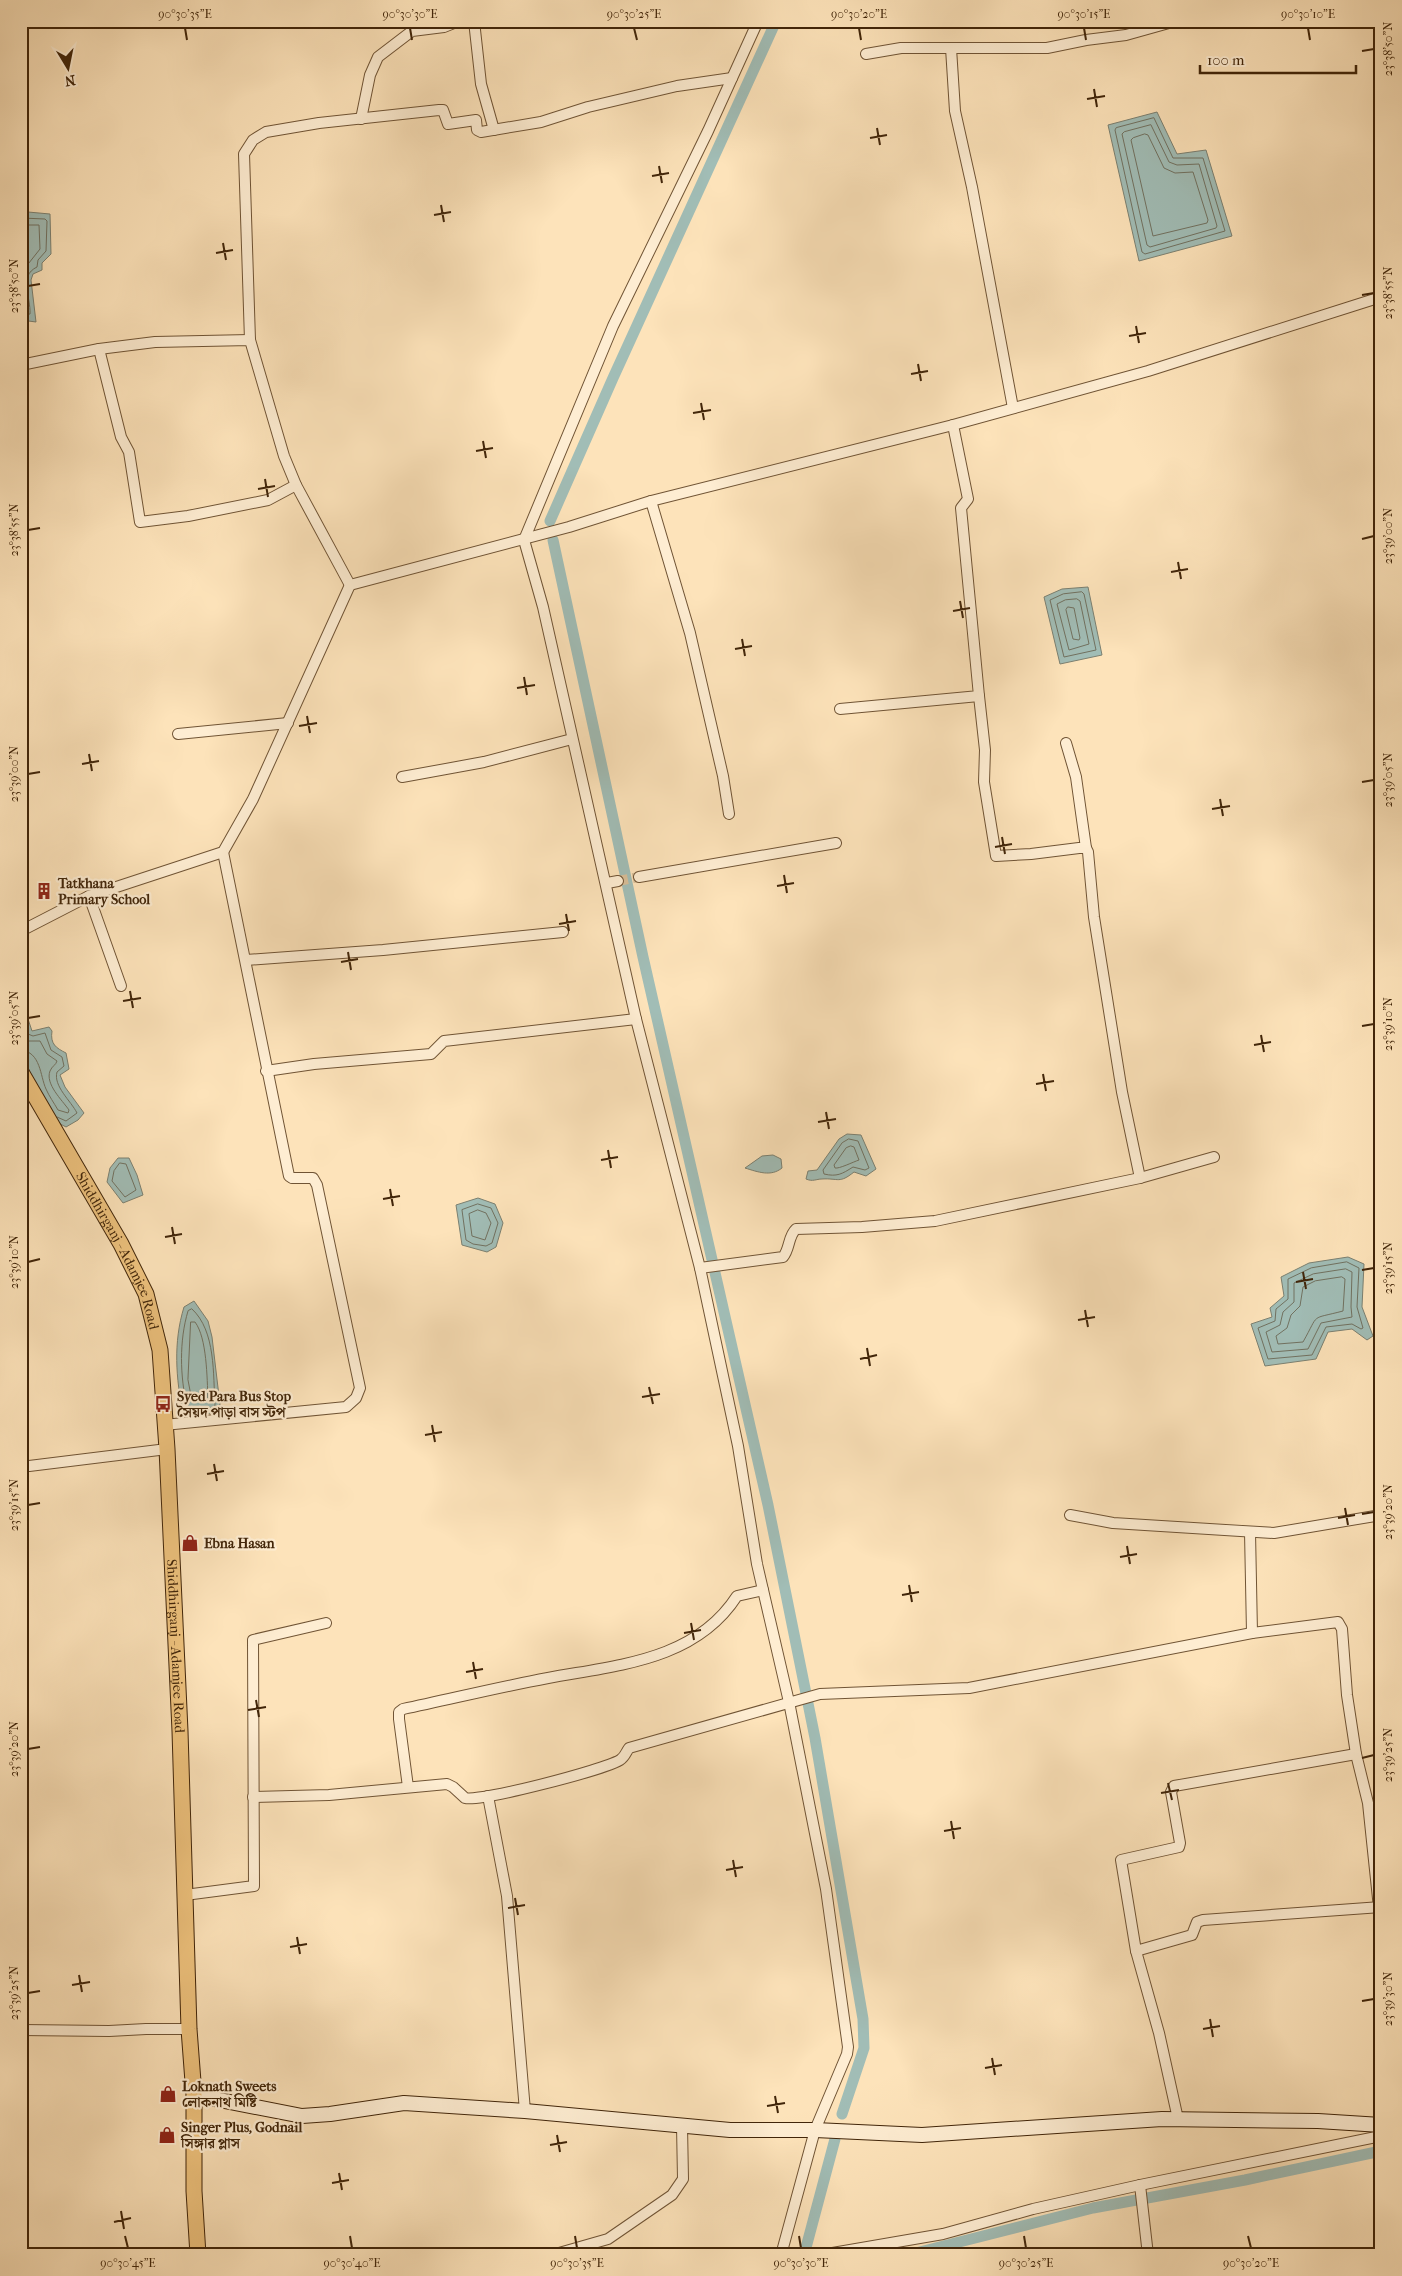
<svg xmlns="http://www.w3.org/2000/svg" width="1402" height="2276" viewBox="0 0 1402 2276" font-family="'IM FELL French Canon','Noto Serif Bengali',serif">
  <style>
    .water { fill: #a1bdb6; stroke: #7b8071 }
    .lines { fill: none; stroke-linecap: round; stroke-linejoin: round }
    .shore { stroke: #717160; stroke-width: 1 }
    .canal { stroke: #a1bdb6; stroke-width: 11 }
    .street-tunnel { stroke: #d7bd97; stroke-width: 10; stroke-dasharray: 10 5; stroke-linecap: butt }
    .street-casing { stroke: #705435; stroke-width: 12 }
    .secondary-casing { stroke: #412509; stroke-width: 16 }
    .primary-casing { stroke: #412509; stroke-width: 17 }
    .street { stroke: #feedd2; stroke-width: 10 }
    .secondary { stroke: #feedd2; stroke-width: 14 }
    .primary { stroke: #eec27d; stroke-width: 15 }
    .ticks { fill: none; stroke: #412509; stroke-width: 2 }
    .labels { text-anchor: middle; stroke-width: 4.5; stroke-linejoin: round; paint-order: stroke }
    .poi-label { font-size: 14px; font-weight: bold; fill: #412509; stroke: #feedd2; text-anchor: start }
    .street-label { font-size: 14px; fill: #412509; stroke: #feedd2 }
    .neatline { fill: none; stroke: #412509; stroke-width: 2 }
    .ticks-label { font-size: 12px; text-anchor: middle; fill: #412509 }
  </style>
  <rect width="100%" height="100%" fill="#fde3ba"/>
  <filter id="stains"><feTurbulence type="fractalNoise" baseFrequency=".004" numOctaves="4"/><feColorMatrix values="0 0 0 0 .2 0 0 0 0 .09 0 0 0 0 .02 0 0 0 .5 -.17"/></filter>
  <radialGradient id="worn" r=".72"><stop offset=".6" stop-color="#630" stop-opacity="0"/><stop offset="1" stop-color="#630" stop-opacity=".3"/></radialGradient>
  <g class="water">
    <path d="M1157,112L1177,154L1206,150L1232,236L1139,261L1108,125Z"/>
    <path d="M28,212L50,214L51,254L42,263V270L33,274L31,280L36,322L21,320V214Z"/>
    <path d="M1088,587L1102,655L1060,664L1044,597L1062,589Z"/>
    <path d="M21,1008L27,1016L32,1031L49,1027L52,1031C50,1044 56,1048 66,1053L69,1069L60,1075L65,1087L84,1113L78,1120L66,1127L51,1119L35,1093L29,1070L21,1059Z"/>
    <path d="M847,1134L861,1135L876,1169L866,1176L854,1172C839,1184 839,1178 822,1179C816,1179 813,1182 806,1179L808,1171L817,1170L839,1139Z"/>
    <path d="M773,1155L781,1159L782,1168C771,1177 758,1172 745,1168L762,1156Z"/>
    <path d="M118,1158H129L137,1175L143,1195L123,1203L107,1182L110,1168Z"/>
    <path d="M478,1198L495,1204L503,1223L496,1247L487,1252L462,1245L456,1205Z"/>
    <path d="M1348,1257L1364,1264L1362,1307L1373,1336L1367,1340L1352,1329L1328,1332L1316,1359L1265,1366L1251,1324L1272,1317L1270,1308L1284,1296L1281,1277L1309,1263Z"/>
    <path d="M194,1301L208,1321L212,1337L221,1413L183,1414C176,1378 173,1343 184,1307Z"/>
  </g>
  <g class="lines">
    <g class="shore">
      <path d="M1154,118L1173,158H1203L1225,231L1145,254L1142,252L1115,130L1116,128Z"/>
      <path d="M1151,125L1169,162L1177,165L1199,164L1217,226L1216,228L1150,247L1147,245L1122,134L1124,132Z"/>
      <path d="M1145,134L1148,135L1164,168L1175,173L1193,172L1208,220L1207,223L1153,236L1131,140L1133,138Z"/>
      <path d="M21,218L45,219L47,221L46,251L38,260L37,267C18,276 31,297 30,314L21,315"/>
      <path d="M21,225H39L40,249L21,273"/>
      <path d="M1082,592L1084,594L1096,650L1064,657L1050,600L1063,594Z"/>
      <path d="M1077,599L1080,601L1089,644L1069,650L1057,604L1065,600Z"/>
      <path d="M1068,607L1074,608L1080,638L1079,640L1073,639L1066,610Z"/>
      <path d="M21,1016L28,1034L33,1036L45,1033L51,1050L62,1057L64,1066L57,1072C53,1086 71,1101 77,1113L66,1121L57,1117"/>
      <path d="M21,1035L28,1041H40L47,1054L57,1061C56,1065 52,1066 50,1071C45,1084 62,1100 69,1110L68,1113L58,1110C54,1103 49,1096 46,1089C40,1076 41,1052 21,1050"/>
      <path d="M849,1139L858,1141L869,1168L865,1170L853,1167C842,1174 837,1177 824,1174L823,1170L842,1143Z"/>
      <path d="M851,1146L854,1147L859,1160C853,1162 839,1169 835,1168L834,1165L846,1148Z"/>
      <path d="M120,1163L126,1164L136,1190L125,1197L112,1181L114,1171Z"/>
      <path d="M478,1204L491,1208L498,1223L492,1243L486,1246L473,1244L466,1240L462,1210Z"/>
      <path d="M478,1210L486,1213L491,1223L485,1240L472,1236L469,1214Z"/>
      <path d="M1347,1262L1359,1268L1357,1307L1363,1328L1361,1329L1352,1324L1326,1327L1312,1355L1268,1359L1258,1328L1275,1321L1276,1309L1288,1299V1279L1311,1268Z"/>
      <path d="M1346,1269L1352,1272L1351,1307L1352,1317L1321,1323L1308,1349L1272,1352L1266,1332L1280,1325L1283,1312L1294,1302V1283L1313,1274Z"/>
      <path d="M1342,1277L1345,1279L1343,1311C1309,1320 1320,1312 1303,1342L1278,1344L1276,1336L1287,1328L1291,1315L1300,1306L1303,1287L1315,1281Z"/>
      <path d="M192,1309C216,1331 213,1375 215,1405L213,1408L189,1409L187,1407C180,1376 179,1341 188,1311Z"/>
      <path d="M191,1322H195C207,1338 207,1378 208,1399L206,1401H192L188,1380Z"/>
    </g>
    <g class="canal">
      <path d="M550,521L613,378L776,21"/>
      <path d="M553,540L643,957L768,1505L815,1738L863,2019L864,2048L842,2114"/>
      <path d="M804,2255L835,2139"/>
      <path d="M908,2255L1093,2208L1245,2180L1381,2151"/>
    </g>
    <path class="street-tunnel" d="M618,881L639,877"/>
    <g class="street-casing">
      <g id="street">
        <path d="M474,21L481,84L494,130"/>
        <path d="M758,21L708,131L613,326L524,540L543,607L636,1019L700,1268L738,1446L757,1564L789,1702L826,1889L848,2047L847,2054L815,2130L781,2255"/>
        <path d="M951,48L955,111L972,187L1013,408"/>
        <path d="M866,54L901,48H1047L1086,40L1126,35L1176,21"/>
        <path d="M361,119L370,75L378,57L412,31L444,27L459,21"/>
        <path d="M250,340L244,154L253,140L266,132L319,123L439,110H443L448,124L476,120L477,130L481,132L541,122L588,107L677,86L732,78"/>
        <path d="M99,349L121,437L129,452L140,522L188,516L268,500L296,485"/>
        <path d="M21,365L99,349L155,342L250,340L284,456L296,485L350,585L569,527L651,501L953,425L1148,371L1381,297"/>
        <path d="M651,501L690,633L723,776L729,814"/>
        <path d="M979,696L985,750L984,782L996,856L1031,854L1079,848H1086L1088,852L1094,917L1122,1092L1140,1178"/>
        <path d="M840,709L979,696L961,508L968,499L953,425"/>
        <path d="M178,734L288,723"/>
        <path d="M1066,743L1076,777L1086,848"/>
        <path d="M402,777L484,762L572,739"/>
        <path d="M639,877L836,843"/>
        <path d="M607,883L618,881"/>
        <path d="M89,896L121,986"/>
        <path d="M21,931L89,896L223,852L253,799L350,585"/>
        <path d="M246,960L383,950L563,932"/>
        <path d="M266,1071L314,1064L431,1054L444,1041L636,1019"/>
        <path d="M700,1268L783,1257C790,1249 788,1236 796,1229L862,1227L935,1221L1140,1178L1214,1157"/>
        <path d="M164,1425L346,1407L356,1398L360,1388L317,1185L313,1178H292L289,1176L223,852"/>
        <path d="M21,1467L167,1449"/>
        <path d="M1070,1515L1113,1523L1274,1533L1381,1515"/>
        <path d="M1250,1532L1252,1633"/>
        <path d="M408,1787L399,1719V1712L403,1709C451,1699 499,1687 548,1678C617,1665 695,1661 737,1596L763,1590"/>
        <path d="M488,1796L507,1896L525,2111"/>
        <path d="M253,1797L329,1795L447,1784L453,1787L465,1798C481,1802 603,1770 620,1760C625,1757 626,1752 629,1748L820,1694L969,1688L1252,1633L1338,1622L1342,1629L1347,1695L1356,1754L1368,1803L1379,1908"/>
        <path d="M185,1895L254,1886L253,1640L326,1623"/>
        <path d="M1136,1951L1192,1935L1197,1922L1203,1920L1381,1907"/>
        <path d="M21,2030L109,2031L146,2029H189"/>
        <path d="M1178,2119L1159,2033L1136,1951L1121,1860L1179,1847L1180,1843L1171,1792L1174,1786L1356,1754"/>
        <path d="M1140,2185L1148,2255"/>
        <path d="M552,2255L608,2239L672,2195L683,2179L682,2126"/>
        <path d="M821,2255L943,2234L1033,2209L1140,2185L1381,2136"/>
      </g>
    </g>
    <g class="secondary-casing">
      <path id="secondary" d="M194,2095L302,2116L330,2114L404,2103L525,2111L730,2130H815L922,2135L1162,2119L1318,2121L1381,2125"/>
    </g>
    <g class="primary-casing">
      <g id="primary">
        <path id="s1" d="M21,1072L121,1244L146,1294L160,1350L167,1449L180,1731L189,2029L194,2095V2191L198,2255"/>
      </g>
    </g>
    <use href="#street" class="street"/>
    <use href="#secondary" class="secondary"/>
    <use href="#primary" class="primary"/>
  </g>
  <path class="ticks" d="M185,28L187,40M410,28L412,40M634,28L637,40M859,28L861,40M1084,28L1086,40M1308,28L1310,40M1362,51L1374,49M1094,89L1097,107M1087,99L1105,96M877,128L880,145M870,138L887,135M659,166L662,183M652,176L669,173M441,205L444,222M434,215L451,212M223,243L226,260M216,253L233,250M28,286L40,284M1362,295L1374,293M1136,326L1139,343M1129,336L1146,333M918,364L921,381M911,374L928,371M701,403L704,420M693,413L711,410M483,441L486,458M476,451L493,448M265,479L268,497M258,489L275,486M28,530L40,528M1362,539L1374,536M1178,562L1181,579M1171,572L1188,569M960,601L963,618M953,611L970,608M742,639L745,656M735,649L752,646M524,677L527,695M517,688L535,685M307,716L310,733M299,726L317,723M89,754L92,771M82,764L99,761M28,774L40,772M1362,782L1374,780M1220,799L1223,816M1212,809L1230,806M1002,837L1005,854M995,847L1012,844M784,875L787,893M777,886L794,883M566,914L569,931M559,924L576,921M348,952L351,970M341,962L358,959M130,991L133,1008M123,1001L141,998M28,1018L40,1016M1362,1026L1374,1024M1261,1035L1264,1052M1254,1045L1271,1042M1043,1074L1046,1091M1036,1084L1054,1081M826,1112L829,1129M818,1122L836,1119M608,1150L611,1168M601,1160L618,1157M390,1189L393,1206M383,1199L400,1196M172,1227L175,1244M165,1237L182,1234M28,1262L40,1259M1362,1270L1374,1268M1303,1272L1306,1289M1296,1282L1313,1279M1085,1310L1088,1327M1078,1320L1095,1317M867,1348L870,1366M860,1359L877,1355M649,1387L653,1404M642,1397L660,1394M432,1425L435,1442M425,1435L442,1432M214,1464L217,1481M207,1474L224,1471M28,1505L40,1503M1345,1508L1348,1525M1362,1514L1374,1512M1338,1518L1355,1515M1127,1546L1130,1564M1120,1557L1137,1554M909,1585L912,1602M902,1595L919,1592M691,1623L694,1640M684,1633L701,1630M473,1662L476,1679M466,1672L483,1669M256,1700L259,1717M248,1710L266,1707M28,1749L40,1747M1362,1758L1374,1755M1168,1783L1172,1800M1161,1793L1179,1790M951,1821L954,1839M944,1831L961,1828M733,1860L736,1877M726,1870L743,1867M515,1898L518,1915M508,1908L525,1905M297,1937L300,1954M290,1947L307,1944M79,1975L82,1992M72,1985L90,1982M28,1993L40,1991M1362,2001L1374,1999M1210,2019L1213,2037M1203,2029L1220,2026M992,2058L995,2075M985,2068L1002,2065M775,2096L778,2113M767,2106L785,2103M557,2135L560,2152M550,2145L567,2142M339,2173L342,2190M332,2183L349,2180M121,2211L124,2229M114,2222L131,2218M125,2236L128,2248M350,2236L352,2248M575,2236L577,2248M799,2236L801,2248M1024,2236L1026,2248M1248,2236L1251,2248"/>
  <defs>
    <g id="building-bare" transform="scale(1.35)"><path d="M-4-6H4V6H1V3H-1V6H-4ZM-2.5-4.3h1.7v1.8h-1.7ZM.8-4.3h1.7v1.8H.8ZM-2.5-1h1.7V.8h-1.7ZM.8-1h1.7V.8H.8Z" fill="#8f2418" stroke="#feedd2" stroke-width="2.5" paint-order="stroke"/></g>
    <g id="bus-bare" transform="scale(1.35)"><path d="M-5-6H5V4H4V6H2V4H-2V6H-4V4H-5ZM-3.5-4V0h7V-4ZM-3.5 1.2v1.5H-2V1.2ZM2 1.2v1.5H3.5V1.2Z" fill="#8f2418" stroke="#feedd2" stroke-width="2.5" paint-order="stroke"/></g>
    <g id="shop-bare" transform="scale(1.35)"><path d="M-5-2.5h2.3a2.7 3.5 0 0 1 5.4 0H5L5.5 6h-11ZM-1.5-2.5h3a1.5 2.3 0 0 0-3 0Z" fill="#8f2418" stroke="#feedd2" stroke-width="2.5" paint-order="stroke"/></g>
  </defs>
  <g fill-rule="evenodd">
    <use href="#building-bare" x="44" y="891"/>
    <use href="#bus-bare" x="163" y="1404"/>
    <use href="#shop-bare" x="190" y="1543"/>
    <use href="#shop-bare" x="168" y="2094"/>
    <use href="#shop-bare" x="167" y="2135"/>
  </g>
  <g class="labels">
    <g class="poi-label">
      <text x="58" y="888">Tatkhana<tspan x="58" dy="16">Primary School</tspan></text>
      <text x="177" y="1401">Syed Para Bus Stop<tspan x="177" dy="16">সৈয়দ পাড়া বাস স্টপ</tspan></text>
      <text x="204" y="1548">Ebna Hasan</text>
      <text x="182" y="2091">Loknath Sweets<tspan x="182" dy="16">লোকনাথ মিষ্টি</tspan></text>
      <text x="181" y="2132">Singer Plus, Godnail<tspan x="181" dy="16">সিঙ্গার প্লাস</tspan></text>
    </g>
    <g class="street-label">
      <text dy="5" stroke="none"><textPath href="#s1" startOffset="204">Shiddhirganj - Adamjee Road</textPath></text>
      <text dy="5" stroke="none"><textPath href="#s1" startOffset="609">Shiddhirganj - Adamjee Road</textPath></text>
    </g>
  </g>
  <rect width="1402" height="2276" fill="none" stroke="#fde3ba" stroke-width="55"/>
  <g transform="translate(68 68) rotate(170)" stroke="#feedd2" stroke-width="4" paint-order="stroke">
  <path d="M0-4L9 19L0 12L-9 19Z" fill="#412509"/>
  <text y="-8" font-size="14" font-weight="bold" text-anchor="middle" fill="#412509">N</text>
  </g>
  <path d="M1200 65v8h156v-8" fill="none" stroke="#412509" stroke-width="2.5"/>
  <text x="1207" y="65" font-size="15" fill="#412509" stroke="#feedd2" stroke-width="4" paint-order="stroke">100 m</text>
  <rect x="28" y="28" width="1346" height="2220" class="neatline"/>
  <g class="ticks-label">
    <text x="185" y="18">90°30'35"E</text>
    <text x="410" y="18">90°30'30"E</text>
    <text x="634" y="18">90°30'25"E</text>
    <text x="859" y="18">90°30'20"E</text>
    <text x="1084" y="18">90°30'15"E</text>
    <text x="1308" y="18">90°30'10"E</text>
    <text transform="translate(1388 49) rotate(-90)" y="4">23°38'50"N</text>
    <text transform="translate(14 286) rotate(-90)" y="4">23°38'50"N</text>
    <text transform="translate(1388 293) rotate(-90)" y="4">23°38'55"N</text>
    <text transform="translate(14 530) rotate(-90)" y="4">23°38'55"N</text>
    <text transform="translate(1388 536) rotate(-90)" y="4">23°39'00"N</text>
    <text transform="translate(14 774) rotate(-90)" y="4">23°39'00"N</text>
    <text transform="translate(1388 780) rotate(-90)" y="4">23°39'05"N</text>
    <text transform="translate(14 1018) rotate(-90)" y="4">23°39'05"N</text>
    <text transform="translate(1388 1024) rotate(-90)" y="4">23°39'10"N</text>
    <text transform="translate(14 1262) rotate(-90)" y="4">23°39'10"N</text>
    <text transform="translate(1388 1268) rotate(-90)" y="4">23°39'15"N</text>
    <text transform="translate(14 1505) rotate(-90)" y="4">23°39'15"N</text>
    <text transform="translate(1388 1512) rotate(-90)" y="4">23°39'20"N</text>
    <text transform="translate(14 1749) rotate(-90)" y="4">23°39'20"N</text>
    <text transform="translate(1388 1755) rotate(-90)" y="4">23°39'25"N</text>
    <text transform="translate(14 1993) rotate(-90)" y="4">23°39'25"N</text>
    <text transform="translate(1388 1999) rotate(-90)" y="4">23°39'30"N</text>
    <text x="128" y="2267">90°30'45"E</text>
    <text x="352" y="2267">90°30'40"E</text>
    <text x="577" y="2267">90°30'35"E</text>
    <text x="801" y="2267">90°30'30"E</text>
    <text x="1026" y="2267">90°30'25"E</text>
    <text x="1251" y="2267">90°30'20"E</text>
  </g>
  <rect width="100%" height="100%" filter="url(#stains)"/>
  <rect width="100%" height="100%" fill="url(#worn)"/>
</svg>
